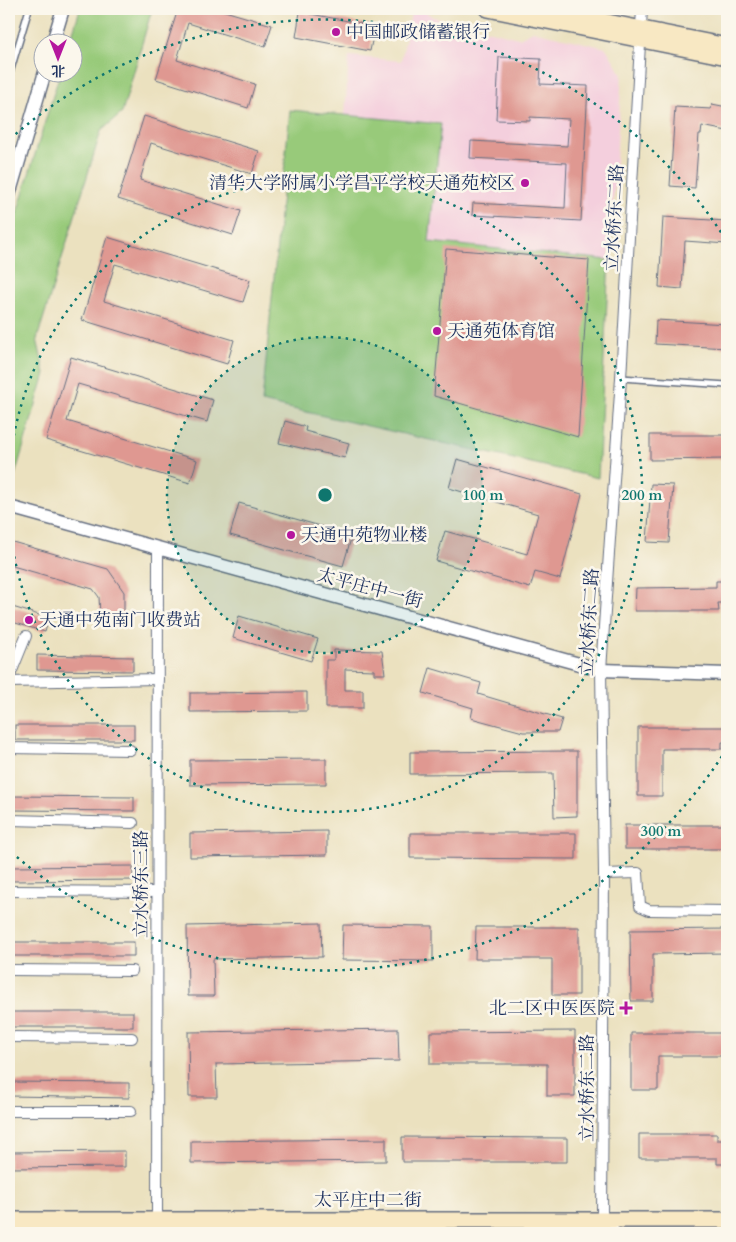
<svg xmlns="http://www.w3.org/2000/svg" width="736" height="1242" viewBox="0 0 736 1242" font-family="Cardo,'Noto Serif SC',serif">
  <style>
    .built { fill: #f4cfdd }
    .green { fill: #98ca7a; stroke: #5a7c6c }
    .building { fill: #df9891 }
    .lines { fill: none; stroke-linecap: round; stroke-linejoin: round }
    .service-casing { stroke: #646d80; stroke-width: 8 }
    .minor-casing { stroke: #646d80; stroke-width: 12 }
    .tertiary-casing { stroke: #646d80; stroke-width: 15 }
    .secondary-casing { stroke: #646d80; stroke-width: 18 }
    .service { stroke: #fff; stroke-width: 5 }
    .minor { stroke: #fff; stroke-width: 10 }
    .tertiary { stroke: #fff; stroke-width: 12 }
    .secondary { stroke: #f8e8c3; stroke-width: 15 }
    .ring { fill: none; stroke: #0f766e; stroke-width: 2.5; stroke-dasharray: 2.5 5 }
    .poi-dot { fill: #b5179e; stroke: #fbf7ec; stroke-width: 2 }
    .labels { text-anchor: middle; stroke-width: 5; stroke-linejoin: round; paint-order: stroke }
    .poi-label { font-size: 18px; fill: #1b2f5e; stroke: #fbf7ec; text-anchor: start }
    .street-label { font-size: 18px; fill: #1b2f5e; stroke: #fbf7ec }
    .centre { fill: #0f766e; stroke: #fbf7ec; stroke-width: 2.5 }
    .ring-label { font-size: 15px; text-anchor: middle; font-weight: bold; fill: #0f766e; stroke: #fbf7ec; stroke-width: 5; stroke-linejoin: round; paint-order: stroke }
  </style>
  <rect width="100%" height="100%" fill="#fbf7ec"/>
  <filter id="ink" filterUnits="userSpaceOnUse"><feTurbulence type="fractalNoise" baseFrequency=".02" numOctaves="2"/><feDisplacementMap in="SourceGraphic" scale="10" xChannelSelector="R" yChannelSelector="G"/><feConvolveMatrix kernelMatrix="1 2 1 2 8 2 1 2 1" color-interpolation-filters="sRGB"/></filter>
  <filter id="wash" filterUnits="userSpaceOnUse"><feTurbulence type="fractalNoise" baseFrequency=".0096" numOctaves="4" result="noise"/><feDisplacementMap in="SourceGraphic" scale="20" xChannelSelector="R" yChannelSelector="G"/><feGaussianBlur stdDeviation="1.12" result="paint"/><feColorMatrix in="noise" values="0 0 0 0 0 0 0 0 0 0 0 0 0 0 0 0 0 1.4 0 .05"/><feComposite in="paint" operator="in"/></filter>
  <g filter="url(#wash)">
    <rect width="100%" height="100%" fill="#ebe1bf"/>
    <path class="built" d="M412,9H421L433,17L519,38L533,31L606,48L622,74L609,260L429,242L441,124L345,115L349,56L401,61Z"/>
    <g class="green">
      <path d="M80,9H152L122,113L101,131L37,339L45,374L12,485H9V239L60,73L72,72V42H70Z"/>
      <path d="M290,110L441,124L429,242L609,260L598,478L262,402Z"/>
    </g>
    <g id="blocks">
      <g class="building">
        <path d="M178,9H218L272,25L265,47L188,23L177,60L255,84L248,108L156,79Z"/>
        <path d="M300,12L375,26L370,51L296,37Z"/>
        <path d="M499,57L541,59L540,84L588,86L581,221L472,215L473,203L565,208L567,163L470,158L471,141L567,146L569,119L530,117V121L496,120Z"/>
        <path d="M712,104L727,107V131L702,126L701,134H699L695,188L670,186L675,107L711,109Z"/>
        <path d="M144,116L259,151L252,174L151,143L140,180L241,211L233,235L118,199Z"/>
        <path d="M663,217L727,221V244L685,241L682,289L659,287Z"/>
        <path d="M107,237L250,280L243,302L115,264L104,301L234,340L227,364L82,320Z"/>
        <path d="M446,249L589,260L578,437L434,396Z"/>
        <path d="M656,320L727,324V348L655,344Z"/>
        <path d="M71,357L213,400L207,422L78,384L67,421L197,460L190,483L46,440Z"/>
        <path d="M285,421L306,427L305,431L349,443L345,458L279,443Z"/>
        <path d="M650,435H727V459L650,460Z"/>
        <path d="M457,459L582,494L560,579L535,572L530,588L436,561L445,531L527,554L538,514L449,488Z"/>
        <path d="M651,484L673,485L669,543L647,542Z"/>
        <path d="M239,503L352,535L343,566L230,535Z"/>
        <path d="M9,541L108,569L124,592V616H100L99,597L93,589L9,565Z"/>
        <path d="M716,581H727V603H718L719,611H635L636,588L716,587Z"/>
        <path d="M9,606L49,618L45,632L9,621Z"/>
        <path d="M239,616L318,639L311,661L233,638Z"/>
        <path d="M334,650L382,651L385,674H374V670L345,669V690H363V708H326V660H334Z"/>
        <path d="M37,655L133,657V671L37,670Z"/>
        <path d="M430,668L481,683L478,694L562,719L558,732H523L471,718L473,708L423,693Z"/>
        <path d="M307,692V711L190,712V693Z"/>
        <rect x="15" y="725" width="119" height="15"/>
        <path d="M638,727H727V742H722V749H662V796H638Z"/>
        <path d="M577,751V816L554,817L553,773L410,774V752Z"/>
        <path d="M326,759V784L190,785V760Z"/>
        <path d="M9,796L134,797V811L9,810Z"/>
        <rect x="625" y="825" width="102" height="24"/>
        <path d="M327,831V855L190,857V833Z"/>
        <path d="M410,833H576V859L410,858Z"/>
        <path d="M133,866V880L9,881V867Z"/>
        <path d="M321,923L322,957L213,959L214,996H188L187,926Z"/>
        <path d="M343,925L433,926V961L342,960Z"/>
        <path d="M476,927H579V995H552V959H475Z"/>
        <path d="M727,929V953L653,954V1001H631L630,930Z"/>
        <rect x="9" y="942" width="125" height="14"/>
        <rect x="9" y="1012" width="124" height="15"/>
        <path d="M398,1029L399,1061L216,1064L217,1097H189L188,1032Z"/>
        <path d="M575,1031V1096H547V1064H430V1032Z"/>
        <path d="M631,1033H727V1056H658V1090H631Z"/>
        <path d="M9,1082L129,1083V1098L9,1096Z"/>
        <path d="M639,1134H717V1140H727V1164H717V1158H639Z"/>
        <path d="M402,1137L567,1138V1162H402Z"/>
        <path d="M386,1139V1161L191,1163V1141Z"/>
        <path d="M125,1151V1167L9,1168V1152Z"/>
      </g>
    </g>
  </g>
  <g filter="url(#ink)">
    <use href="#blocks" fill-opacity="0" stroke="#646d80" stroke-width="1"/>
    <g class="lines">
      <g class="service-casing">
        <g id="service">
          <path d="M9,76L29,9"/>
          <path d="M621,378L727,385"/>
        </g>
      </g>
      <g class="minor-casing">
        <g id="minor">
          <path d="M9,678L26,636"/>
          <path d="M9,682L158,679"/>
          <path d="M9,748L130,750"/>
          <path d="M9,820L133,823"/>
          <path d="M604,874L638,873L640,906L649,910L727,911"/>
          <path d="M9,891L158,892"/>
          <path d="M9,970L132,971"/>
          <path d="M9,1037L132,1038"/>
          <path d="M9,1111H131"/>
          <path d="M157,1219L158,548"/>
          <path d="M616,1233L602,1219L604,874L601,670L621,378L642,9"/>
        </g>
      </g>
      <g class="tertiary-casing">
        <g id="tertiary">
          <path d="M53,42L63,9"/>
          <path d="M9,195L45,72"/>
          <path d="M9,507L601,670L727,674"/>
        </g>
      </g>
      <g class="secondary-casing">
        <g id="secondary">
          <path d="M488,9L727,57"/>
          <path d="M543,9L727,46"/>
          <path d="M9,1220H727"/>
          <path d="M9,1233H441"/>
        </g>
      </g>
      <use href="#service" class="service"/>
      <use href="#minor" class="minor"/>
      <use href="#tertiary" class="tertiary"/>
      <use href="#secondary" class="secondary"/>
    </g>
  </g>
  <circle cx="325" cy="495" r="158" fill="#0f766e" fill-opacity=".12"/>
  <g class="ring">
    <circle cx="325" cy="495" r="158"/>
    <path d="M9 473A317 317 0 1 1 9 517"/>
    <path d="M726 750A475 475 0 0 1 10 851M10 139A475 475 0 0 1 726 240"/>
  </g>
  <g class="poi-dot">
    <circle cx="336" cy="32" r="5"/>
    <circle cx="525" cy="183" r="5"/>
    <circle cx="437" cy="331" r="5"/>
    <circle cx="291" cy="535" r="5"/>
    <circle cx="29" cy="620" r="5"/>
    <path d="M623.5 1000.5h5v5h5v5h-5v5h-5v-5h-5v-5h5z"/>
  </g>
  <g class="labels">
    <g class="poi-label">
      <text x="346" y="38">中国邮政储蓄银行</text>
      <text x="515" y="189" text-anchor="end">清华大学附属小学昌平学校天通苑校区</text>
      <text x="447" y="337">天通苑体育馆</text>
      <text x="301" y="541">天通中苑物业楼</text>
      <text x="39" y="626">天通中苑南门收费站</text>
      <text x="615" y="1014" text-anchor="end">北二区中医医院</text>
    </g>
    <g class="street-label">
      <text transform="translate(614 218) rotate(-87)" y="6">立水桥东二路</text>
      <text transform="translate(370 588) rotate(15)" y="6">太平庄中一街</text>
      <text transform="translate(589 622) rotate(-87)" y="6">立水桥东二路</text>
      <text transform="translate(141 884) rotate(-90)" y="6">立水桥东三路</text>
      <text transform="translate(587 1088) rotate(-90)" y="6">立水桥东二路</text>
      <text x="368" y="1206">太平庄中二街</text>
    </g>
  </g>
  <circle cx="325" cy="495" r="8" class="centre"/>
  <g class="ring-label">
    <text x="483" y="500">100 m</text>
    <text x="642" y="500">200 m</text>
    <text x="661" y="836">300 m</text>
  </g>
  <rect width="736" height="1242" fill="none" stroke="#fbf7ec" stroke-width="30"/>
  <g transform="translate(58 58) rotate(180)"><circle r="24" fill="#fbf7ec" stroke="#a1a7b3"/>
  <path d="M0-4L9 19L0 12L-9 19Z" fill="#b5179e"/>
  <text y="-8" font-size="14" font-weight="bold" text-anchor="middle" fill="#1b2f5e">北</text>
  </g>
</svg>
